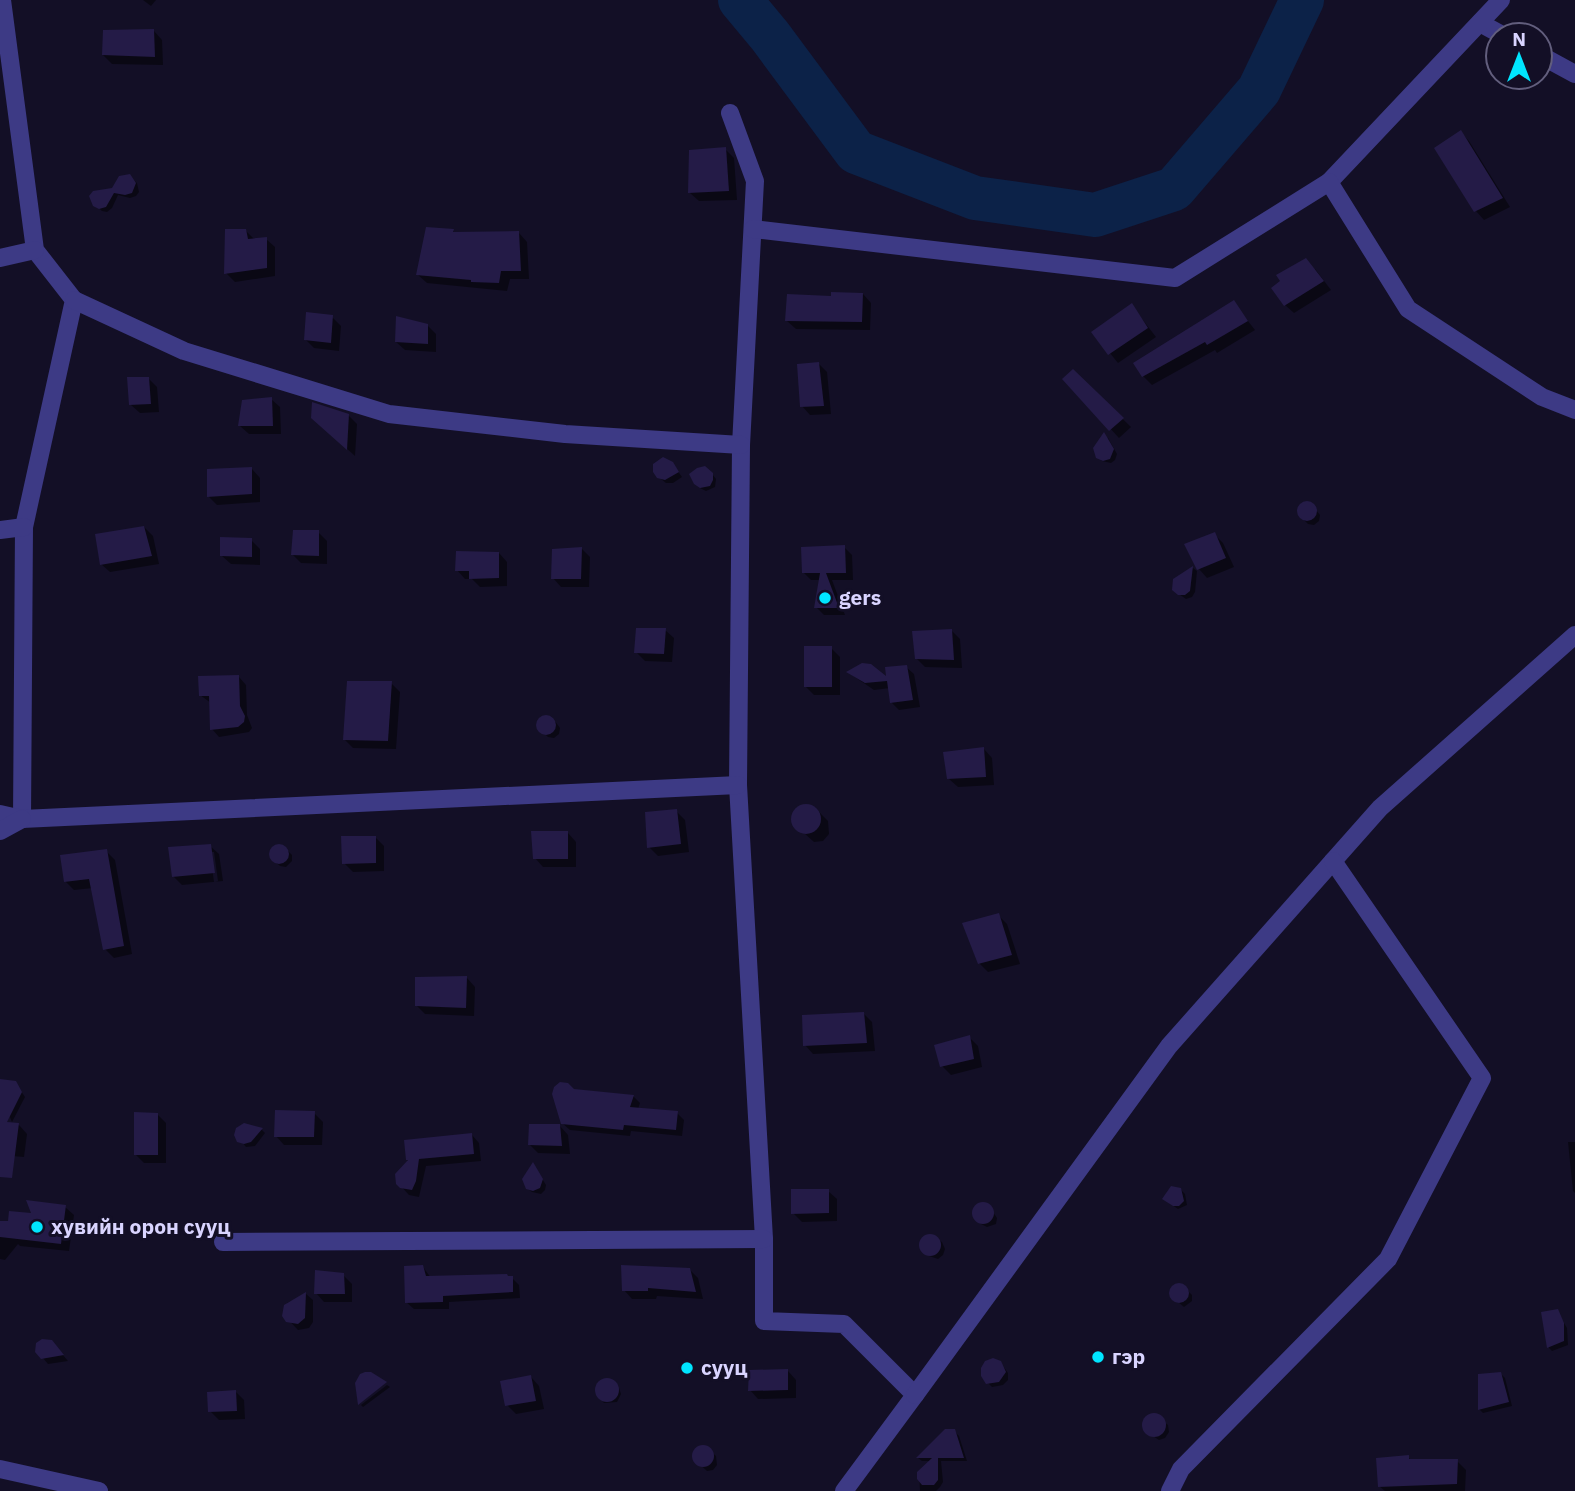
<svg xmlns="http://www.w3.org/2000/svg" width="1575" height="1491" viewBox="0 0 1575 1491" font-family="'IBM Plex Sans',sans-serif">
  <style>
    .shadow { fill: #0007; fill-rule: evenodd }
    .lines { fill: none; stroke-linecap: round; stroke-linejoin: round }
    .river { stroke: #0c2248; stroke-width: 44 }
    .building { fill: #241b47 }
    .street { stroke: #3d3a85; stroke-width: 18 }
    .poi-dot { fill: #00e5ff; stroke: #130f26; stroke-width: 2.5 }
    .labels { text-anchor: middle; stroke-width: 6; stroke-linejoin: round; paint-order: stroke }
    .poi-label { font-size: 21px; font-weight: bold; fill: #d9d4ff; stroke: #130f26; text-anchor: start }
  </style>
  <rect width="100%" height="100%" fill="#130f26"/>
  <g class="shadow">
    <path d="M143,0H156L151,6Z"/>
    <path d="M154,31L162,40L163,65L112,64L103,55Z"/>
    <path d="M1461,133L1469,141L1510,207L1484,220L1476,211Z"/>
    <path d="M725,149L734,158L737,200L699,201L690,193Z"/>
    <path d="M129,176L137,183L139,192L136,196L130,198L118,195L112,208L107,212L102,211L92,202L113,190Z"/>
    <path d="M246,231L255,240L266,239L275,247V276L235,282L226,273Z"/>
    <path d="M453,231L455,234L519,233L527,242L529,279H510L507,291L427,283L418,275Z"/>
    <path d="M1315,269L1331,290L1294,313L1285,305Z"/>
    <path d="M863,294L871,303L870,330L796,329L787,321L832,297Z"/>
    <path d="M1233,302L1255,330L1217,353L1215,350L1152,385L1143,376Z"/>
    <path d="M1132,306L1156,337L1118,363L1093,332Z"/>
    <path d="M332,317L341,326L339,351L314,348L306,340Z"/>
    <path d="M427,325L436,334V352L405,350L396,342Z"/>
    <path d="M819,364L827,372L831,414L810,415L802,406Z"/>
    <path d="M1073,371L1131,427L1119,438L1065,379Z"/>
    <path d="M148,378L157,387L159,412L140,413L131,405Z"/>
    <path d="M271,399L280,407L281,434H249L240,426Z"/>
    <path d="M348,415L357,424L355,456L322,426Z"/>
    <path d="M1108,438L1117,454L1115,460L1111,463L1102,461L1098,457Z"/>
    <path d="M672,463L682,477L673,483H666L656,475Z"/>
    <path d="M252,469L260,478V502L217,505L208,496Z"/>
    <path d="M712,474L716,479L715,487L706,491L700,488Z"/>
    <path d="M1303,503L1311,504L1320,515L1319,521L1314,525L1308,524L1299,515L1298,509Z"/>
    <path d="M144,527L153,536L159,564L110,572L101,564Z"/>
    <path d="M318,532L327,541V564L301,563L293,555Z"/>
    <path d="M1214,534L1223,543L1234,567L1207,578L1199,569Z"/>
    <path d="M251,540L260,549V565L231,564L222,556Z"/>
    <path d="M844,547L852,555L853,580H832L845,615H824L816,607L821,580H811L803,572Z"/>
    <path d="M581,548L590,557L589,587H561L553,578Z"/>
    <path d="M499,553L507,562V586L480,587L472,579H465L457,570Z"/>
    <path d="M1193,568L1197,571L1195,592L1192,597L1186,599L1176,592V578Z"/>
    <path d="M665,630L674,638L672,662L645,661L636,652Z"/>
    <path d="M952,631L960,639L962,668L925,667L916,658Z"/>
    <path d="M831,648L840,657V695H814L805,686Z"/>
    <path d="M906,667L914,674L920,707L899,710L892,703L890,688L874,690L849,673L889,680Z"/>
    <path d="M239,677L246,685L247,715L252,728L249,732L219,737L212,729L211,703L200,695Z"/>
    <path d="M391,683L400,692L396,749L353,748L345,740Z"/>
    <path d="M546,716L552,717L560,728L559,734L554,738L548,737L539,729V720Z"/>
    <path d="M984,749L992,758L994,785L958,787L949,779Z"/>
    <path d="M806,805L819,812L828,821L829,834L823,841L814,842L794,824L793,815L798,808Z"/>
    <path d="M676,811L685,820L689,852L658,856L649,847Z"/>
    <path d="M568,833L576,842V867H543L535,858Z"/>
    <path d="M375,837L384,846V871L353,872L344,863Z"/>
    <path d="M282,845L292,855V861L286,867L280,866L271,858V852L276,846Z"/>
    <path d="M210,846L219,854L223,881L182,885L173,876ZM210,852H214L218,881L214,882Z"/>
    <path d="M106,851L115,860L132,954L114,958L105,949L93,888L74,890L65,881Z"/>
    <path d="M998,915L1007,924L1020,964L988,972L979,963Z"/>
    <path d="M467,978L475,987L474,1016L425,1014L416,1005Z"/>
    <path d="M864,1014L872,1022L875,1051L813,1054L805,1045Z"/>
    <path d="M969,1037L978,1046L982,1067L951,1075L942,1066Z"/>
    <path d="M15,1082L25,1097L12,1122L0,1094V1088Z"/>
    <path d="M573,1091L633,1096L640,1103L638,1109L677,1113L684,1120L682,1136L631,1131L630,1136L570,1130L562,1123Z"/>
    <path d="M314,1113L323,1122L322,1145H284L276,1136Z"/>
    <path d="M157,1114L166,1123V1163H144L136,1155Z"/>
    <path d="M0,1123L19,1125L27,1134L24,1157L0,1155Z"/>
    <path d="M244,1125L262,1130L265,1133L255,1146L246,1147L242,1142Z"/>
    <path d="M560,1126L568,1135L570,1154L538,1153L530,1145Z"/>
    <path d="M472,1135L479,1143L481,1161L426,1166L419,1197L409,1195L398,1183L409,1162L407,1160Z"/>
    <path d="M1568,1142H1575V1193L1573,1191Z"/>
    <path d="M533,1164L546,1185L545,1190L541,1194L532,1192L527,1188Z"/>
    <path d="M1181,1190L1185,1194L1187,1205L1178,1209L1169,1203Z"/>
    <path d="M828,1191L837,1199V1221L802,1222L793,1213Z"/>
    <path d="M983,1204L989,1206L997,1218L996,1224L987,1227L981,1224L974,1215L975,1209Z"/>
    <path d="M65,1207L74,1215L69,1251L20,1246L18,1244L5,1260L0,1259V1233L34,1214Z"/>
    <path d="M931,1235L942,1242L945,1249L943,1255L938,1259L929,1256L921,1244L923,1239Z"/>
    <path d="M423,1267L431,1278H512L519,1285L520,1298L449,1302V1309H414L406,1302Z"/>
    <path d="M689,1269L698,1278L703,1299L657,1296L656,1299H632L624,1290Z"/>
    <path d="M343,1275L352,1284V1302H324L316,1293Z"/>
    <path d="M1175,1286H1183L1192,1295V1301L1184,1307L1171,1296L1172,1288Z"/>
    <path d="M306,1294L313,1300V1322L309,1328L298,1330L284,1315L287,1303Z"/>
    <path d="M1557,1311L1567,1328L1568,1345L1552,1351L1549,1348L1543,1313Z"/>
    <path d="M57,1348L68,1361L48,1364L37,1351Z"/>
    <path d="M1000,1362L1008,1373V1380L1003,1385L992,1387L988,1383Z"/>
    <path d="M788,1371L796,1380V1398L758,1399L750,1390Z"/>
    <path d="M1501,1374L1505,1378L1512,1406L1483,1413L1479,1409Z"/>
    <path d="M531,1377L539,1386L544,1409L516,1414L507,1405Z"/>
    <path d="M605,1380L619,1388L621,1394L617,1402L604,1403L600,1399L597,1389L600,1383Z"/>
    <path d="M387,1385L390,1387L363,1407L361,1405Z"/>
    <path d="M236,1392L244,1400L245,1419L219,1420L210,1411Z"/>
    <path d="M1155,1414L1168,1425L1169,1432L1165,1438L1159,1440L1145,1431L1143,1424L1148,1416Z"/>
    <path d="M954,1431L959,1436L967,1461H941L943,1482L940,1487L936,1491H920L919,1472L931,1461H922L918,1458Z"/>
    <path d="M700,1447H706L716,1456L717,1465L713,1470L707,1471L695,1460L694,1454Z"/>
    <path d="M1408,1457L1412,1461H1457L1466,1470L1465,1491H1385L1379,1486Z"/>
  </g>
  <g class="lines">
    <path class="river" d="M740,0L770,36L856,152L975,198L1095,215L1174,189L1259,90L1302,0"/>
  </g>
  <g class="building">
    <path d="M154,29L155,57L102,55L103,30Z"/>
    <path d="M1461,130L1503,198L1474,212L1434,148Z"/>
    <path d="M726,147L729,191L688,193L689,150Z"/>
    <path d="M130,174L136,183L132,193L125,195L114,193L106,207L99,209L93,206L89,196L93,191L112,188L119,176Z"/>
    <path d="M426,227L454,229L453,232L519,231L521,271H501L499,283L471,282V280L416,275Z"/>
    <path d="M225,229H246L248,239L267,237V268L224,274Z"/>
    <path d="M1306,258L1324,281L1284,306L1271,288L1280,281L1276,275Z"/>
    <path d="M831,292L863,293L862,322L785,321L787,294L831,296Z"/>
    <path d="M1234,300L1248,321L1207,345L1205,342L1142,377L1133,363Z"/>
    <path d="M1132,303L1148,328L1108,355L1091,332Z"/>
    <path d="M306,312L333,315L331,343L304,340Z"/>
    <path d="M396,316L428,324V344L395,342Z"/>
    <path d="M819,362L824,406L800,407L797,364Z"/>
    <path d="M1073,369L1124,418L1109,431L1062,379Z"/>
    <path d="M127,377H149L151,404L129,405Z"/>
    <path d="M272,397L273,426H238L242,400Z"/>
    <path d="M312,402L349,414L347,450L311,418Z"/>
    <path d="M1104,432L1114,449L1110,459L1103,461L1096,458L1093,448Z"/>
    <path d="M663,457L673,462L679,472L665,480L657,478L653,472V464Z"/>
    <path d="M705,466L713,473V480L710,486L700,488L694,484L689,474L697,468Z"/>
    <path d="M252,467V494L207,497V469Z"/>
    <circle cx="1307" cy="511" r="10"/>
    <path d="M144,526L152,556L100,565L95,534Z"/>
    <path d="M293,530H319V556L291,555Z"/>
    <path d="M1215,532L1226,558L1197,570L1184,544Z"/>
    <path d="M220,537L252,538V557L220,556Z"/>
    <path d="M845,545L846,573H826L839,608H814L820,573H802L801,547Z"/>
    <path d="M582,547L581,579H551L552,549Z"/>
    <path d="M456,551L499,552V578L469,579V571H455Z"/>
    <path d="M1193,566L1190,591L1185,595H1178L1172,590L1173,579Z"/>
    <path d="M636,628H666L664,654L634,653Z"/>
    <path d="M952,629L954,660L915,659L912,631Z"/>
    <rect x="804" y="646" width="28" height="41"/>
    <path d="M862,663L871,664L886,676L885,667L907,665L913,700L890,703L887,681L865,683L846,672Z"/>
    <path d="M239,675L240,706L245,716L244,722L238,727L210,730L209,696H199L198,676Z"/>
    <path d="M347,681H392L388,741L343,740Z"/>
    <circle cx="546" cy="725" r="10"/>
    <path d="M984,747L986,777L947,779L943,752Z"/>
    <circle cx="806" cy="819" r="15"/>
    <path d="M677,809L681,844L647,848L645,812Z"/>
    <path d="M531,831H568V859H533Z"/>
    <path d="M341,836H376V863L342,864Z"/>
    <circle cx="279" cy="854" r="10"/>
    <path d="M211,844L215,873L172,877L168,847Z"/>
    <path d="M107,849L124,946L103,950L89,879L64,882L60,855Z"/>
    <path d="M999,913L1012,955L978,964L962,923Z"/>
    <path d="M467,976L466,1008L415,1006V977Z"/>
    <path d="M864,1012L867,1043L803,1046L802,1015Z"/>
    <path d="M970,1035L974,1059L940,1067L934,1045Z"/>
    <path d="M0,1079L16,1081L22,1092L7,1122L19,1123L12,1178L0,1177Z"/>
    <path d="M560,1082L568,1083L574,1089L634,1095L630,1107L678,1111L676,1130L624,1125L623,1130L561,1124L552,1094L554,1087Z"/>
    <path d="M275,1110L315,1111L314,1137H274Z"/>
    <path d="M134,1112L158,1113V1155H134Z"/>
    <path d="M244,1123L263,1128L251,1142L244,1144L237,1142L234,1135L236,1128Z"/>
    <path d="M529,1124H560L562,1146L528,1145Z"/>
    <path d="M472,1133L474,1154L419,1159L416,1181L412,1190L400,1188L396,1184L395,1174L408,1160H406L404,1140Z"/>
    <path d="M533,1162L543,1179L540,1188L533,1191L526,1189L522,1179Z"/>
    <path d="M1171,1186L1181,1188L1184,1201L1179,1206H1173L1162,1199Z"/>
    <path d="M791,1189H829V1213L791,1214Z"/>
    <path d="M26,1200L66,1205L61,1244L0,1237V1221H8L9,1211L31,1213Z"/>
    <circle cx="983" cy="1213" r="11"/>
    <circle cx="930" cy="1245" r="11"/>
    <path d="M423,1265L426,1276L507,1274L508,1276H513V1292L443,1296V1302L405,1303L404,1266Z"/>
    <path d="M621,1265L690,1268L696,1292L648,1288V1291H622Z"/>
    <path d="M315,1270L344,1273L345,1294H314Z"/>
    <circle cx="1179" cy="1293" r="10"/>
    <path d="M306,1292L305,1318L298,1324L286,1322L282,1316L284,1305Z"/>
    <path d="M1558,1309L1564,1323V1341L1547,1348L1541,1312Z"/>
    <path d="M42,1339L52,1340L64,1355L41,1359L35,1352L36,1343Z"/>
    <path d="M993,1358L1001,1361L1006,1372L999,1382L986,1384L981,1376V1368L985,1361Z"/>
    <path d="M788,1369V1390L748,1391L749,1370Z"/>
    <path d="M365,1372H371L387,1382L358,1405L355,1383L360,1374Z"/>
    <path d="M1501,1372L1509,1402L1478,1410V1374Z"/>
    <path d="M531,1375L536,1401L505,1406L500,1381Z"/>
    <circle cx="607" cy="1390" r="12"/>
    <path d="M236,1390L237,1411L208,1412L207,1392Z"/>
    <circle cx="1154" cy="1425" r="12"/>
    <path d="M945,1429H955L964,1458H938V1480L934,1485H922L917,1479V1472L932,1458H916Z"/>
    <circle cx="703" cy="1456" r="11"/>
    <path d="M1409,1455V1459H1458L1457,1484L1378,1487L1376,1458Z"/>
  </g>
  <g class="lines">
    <g class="street">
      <path d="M2,0L35,250L74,300L24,527L22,819"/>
      <path d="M1480,23L1502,35"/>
      <path d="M1540,55L1575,74"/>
      <path d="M730,113L755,181L741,445L738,785L764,1239V1321L844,1324L915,1395L844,1491"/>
      <path d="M1329,182L1501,0"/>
      <path d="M753,229L1175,278L1329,182L1408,309L1542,397L1575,410"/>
      <path d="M0,258L35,250"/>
      <path d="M74,300L184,351L389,414L565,434L741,445"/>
      <path d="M0,530L24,527"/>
      <path d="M0,814L22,819L738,785"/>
      <path d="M0,831L22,819"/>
      <path d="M223,1242L764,1239"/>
      <path d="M915,1395L1169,1046L1380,808L1575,635"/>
      <path d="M0,1469L99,1491"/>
      <path d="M1170,1491L1181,1469L1388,1259L1482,1078L1333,861"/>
    </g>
  </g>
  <g class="poi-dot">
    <circle cx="825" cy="598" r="7"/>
    <circle cx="37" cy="1227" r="7"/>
    <circle cx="1098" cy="1357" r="7"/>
    <circle cx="687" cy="1368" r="7"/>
  </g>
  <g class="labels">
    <g class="poi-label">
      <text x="839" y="605">gers</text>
      <text x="51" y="1234">хувийн орон сууц</text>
      <text x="1112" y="1364">гэр</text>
      <text x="701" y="1375">сууц</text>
    </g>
  </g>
  <g transform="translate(1519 56)"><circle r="33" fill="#130f26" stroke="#625e7d" stroke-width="2"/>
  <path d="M0-5L12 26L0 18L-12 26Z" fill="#00e5ff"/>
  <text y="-10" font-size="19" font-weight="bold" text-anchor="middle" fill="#d9d4ff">N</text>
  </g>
</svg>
